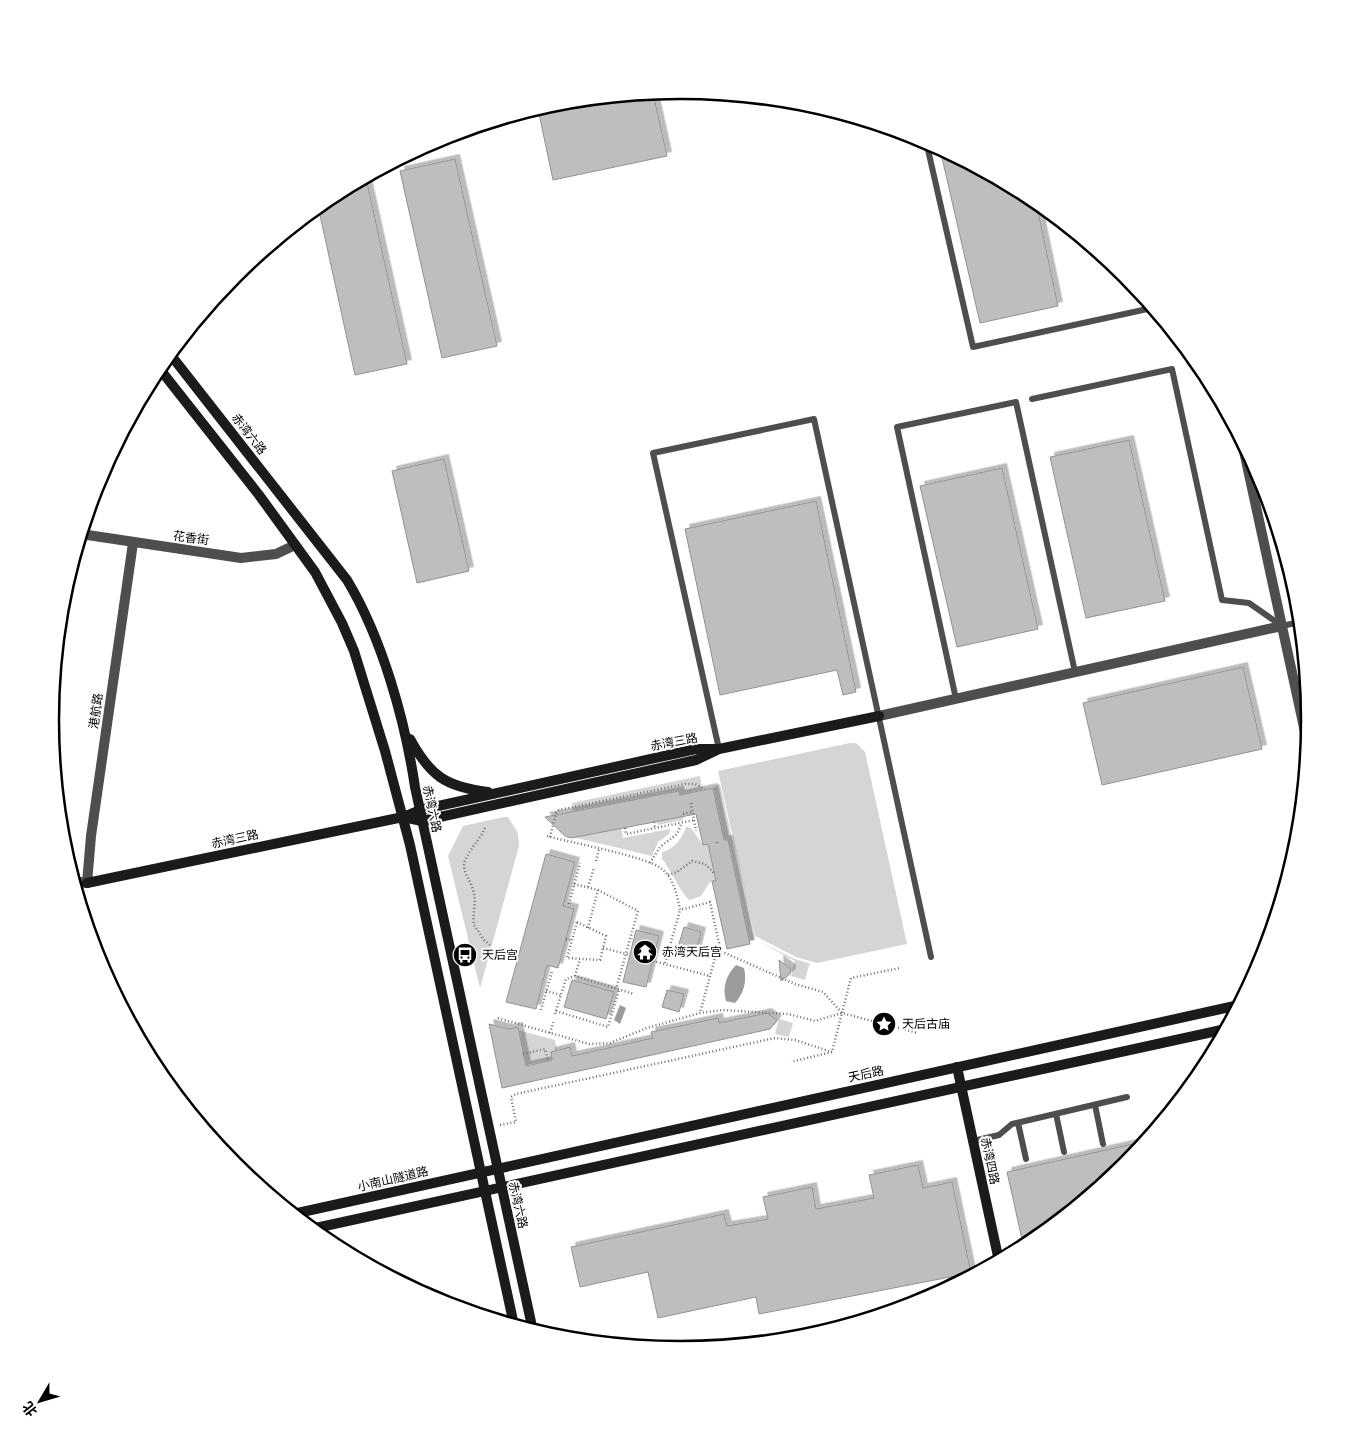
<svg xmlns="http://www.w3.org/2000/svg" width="1360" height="1441" viewBox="0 0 1360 1441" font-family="'Fira Sans Condensed','Noto Sans SC',sans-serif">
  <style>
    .green { fill: #d5d5d5 }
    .water { fill: #9c9c9c }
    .building { fill: #bebebe; stroke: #929292; filter: url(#shadow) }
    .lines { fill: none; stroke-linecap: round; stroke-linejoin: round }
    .path { stroke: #707070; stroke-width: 2.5; stroke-dasharray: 1 2.5; stroke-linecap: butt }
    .lane { stroke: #4e4e4e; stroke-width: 6 }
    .street { stroke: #4e4e4e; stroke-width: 10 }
    .secondary { stroke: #1b1b1b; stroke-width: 10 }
    .labels { text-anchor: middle; stroke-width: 4; stroke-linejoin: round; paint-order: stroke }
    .street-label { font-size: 12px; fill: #000; stroke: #fff }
    .poi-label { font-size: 12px; fill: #000; stroke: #fff; text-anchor: start }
    .rim { fill: none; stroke: #000; stroke-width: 2.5 }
  </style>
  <defs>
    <filter id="shadow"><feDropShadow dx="4.5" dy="-4.5" stdDeviation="0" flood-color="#0004"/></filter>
  </defs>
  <rect width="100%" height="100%" fill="#fff"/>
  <g class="green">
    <path d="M850,743H856L865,752L907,944L817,963L796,957L755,936L718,771Z"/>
    <path d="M700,776L702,790L692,792L693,799L683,812L679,791L573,811L572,803Z"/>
    <path d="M720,784L754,940L749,941L728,840H724L713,788Z"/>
    <path d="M684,815L683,820L658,825L657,822Z"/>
    <path d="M504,817H508L518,833L519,846L480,988L448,856L463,826Z"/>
    <path d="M686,827L691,828L703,845L708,844L716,881L710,882L701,896L690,900C682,896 671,869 662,859V852C674,850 682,838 686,827Z"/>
    <path d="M621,828L623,838L670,829L669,834L658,842L652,856L573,837Z"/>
    <path d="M756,940L795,959L811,964L809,965L805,980L791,976L795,961Z"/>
    <path d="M779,1019L793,1023L789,1037L775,1034Z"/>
    <path d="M518,1030L555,1040L557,1050L551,1052L552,1060L526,1065Z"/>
  </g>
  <g class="water">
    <path d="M736,965L744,968C747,981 744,993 735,1003L726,1001C722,988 726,975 736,965Z"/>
    <path d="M620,1005L626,1008L620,1024L614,1020Z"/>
  </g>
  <g class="building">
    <path d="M653,93L667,156L553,180L538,109L557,103Z"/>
    <path d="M940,149L1036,202L1058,306L980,323Z"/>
    <path d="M455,159L497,346L442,358L400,171Z"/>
    <path d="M366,178L407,364L355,375L318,206L330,197Z"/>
    <path d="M1129,440L1165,601L1086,618L1050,457Z"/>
    <path d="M444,459L469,571L417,583L392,471Z"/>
    <path d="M1002,468L1038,629L957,647L920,486Z"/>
    <path d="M816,501L856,692L843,695L837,670L720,695L685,529Z"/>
    <path d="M1243,667L1262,749L1102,785L1083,703Z"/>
    <path d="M713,788L724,840H728L750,944L727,949L712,881H716L708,844L703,845L696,814L571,838L565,836L545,817L679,791L680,795Z"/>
    <path d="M546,854L575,862L563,906L574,909L558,968L547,965L536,1009L506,1002Z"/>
    <path d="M684,927L701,932L697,949L679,944Z"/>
    <path d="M636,930L659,936L646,987L623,982Z"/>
    <path d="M779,960L791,969L790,974L781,981Z"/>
    <path d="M572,980L614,992L606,1019L564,1007Z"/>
    <path d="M667,990L684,994L679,1012L662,1007Z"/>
    <path d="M767,1013L777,1020L770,1029L502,1088L489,1024L509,1029L518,1027L526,1066L552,1060L551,1052L570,1047L572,1056L653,1038L651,1032L718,1018L719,1023Z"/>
    <path d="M1146,1141L1125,1166L1024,1248L1007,1172Z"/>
    <path d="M918,1165L923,1188L952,1182L971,1273L759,1314L756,1297L658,1318L648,1272L580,1287L571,1247L724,1214L727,1226L768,1219L763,1197L812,1187L816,1209L874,1198L869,1175Z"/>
  </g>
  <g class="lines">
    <g class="path">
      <path d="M691,803L696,831"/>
      <path d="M683,814L692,812"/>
      <path d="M654,822L655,828"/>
      <path d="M485,828C480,840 468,851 465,861C461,872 471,880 473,890C477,903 472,914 474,925L484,940L491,946"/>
      <path d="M625,828L626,834L694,820"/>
      <path d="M547,836C571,843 646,856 662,869C674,879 677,895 680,910L710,902L719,943L700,1013"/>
      <path d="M550,837L556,813L559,810L685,784H695L705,789"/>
      <path d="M717,842V845"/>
      <path d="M596,861L599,849"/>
      <path d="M650,863L660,847L677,834L682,823"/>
      <path d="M668,875L677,872L692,861L705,864L715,874"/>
      <path d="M574,884L598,890L638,911L616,989"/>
      <path d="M588,887L594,868"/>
      <path d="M569,904L580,863"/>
      <path d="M577,922L606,936L600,960L567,958Z"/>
      <path d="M588,928L598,890"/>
      <path d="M566,939L571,940"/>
      <path d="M603,948L630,955"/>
      <path d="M718,950L795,984L823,992L842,1013L832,1052L791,1062"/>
      <path d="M653,961L710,976"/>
      <path d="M665,963L680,910"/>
      <path d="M575,976L580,959"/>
      <path d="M546,991L561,995"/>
      <path d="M541,1010L552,971"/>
      <path d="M556,1011L608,1027L619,990"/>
      <path d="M842,1013L851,978L900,968"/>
      <path d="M555,1014L566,979L575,976L634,994"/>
      <path d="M498,1018L589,1044L610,1043L647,1028L700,1013L723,1010L788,1014L815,1021L842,1013L918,1033"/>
      <path d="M550,1033L554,1020"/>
      <path d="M523,1054L545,1049L548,1061"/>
      <path d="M500,1125L516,1122L511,1097L516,1094L775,1038L795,1040L832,1052"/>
    </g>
    <g class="lane">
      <path d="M926,141L973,347L1152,308"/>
      <path d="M1032,399L1172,369L1222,600L1249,603L1282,626L1300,622"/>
      <path d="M956,699L897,427L1016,402L1075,672"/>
      <path d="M719,749L653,453L814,419L931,957"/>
      <path d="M1095,1105L1103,1144"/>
      <path d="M1056,1114L1064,1152"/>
      <path d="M1018,1123L1026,1159"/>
      <path d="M973,1141L999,1135L1012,1124L1127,1097"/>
    </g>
    <g class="street">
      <path d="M1242,442L1308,746"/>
      <path d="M81,534L241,558L276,554L295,545"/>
      <path d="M879,716L1282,626"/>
      <path d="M73,881L87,883L91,836L133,543"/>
    </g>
    <g class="secondary">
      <path d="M170,354L347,580C382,638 405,720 415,787L533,1331"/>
      <path d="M159,368L259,495L315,572L342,623L354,651L385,751L410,845L514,1325"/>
      <path d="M410,739C430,776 446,787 488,792"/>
      <path d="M403,817L422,821L696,760L717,750"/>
      <path d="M87,883L403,817L420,810L696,749H719L879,716"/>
      <path d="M957,1067L999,1261"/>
      <path d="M293,1214L1239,1005"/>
      <path d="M311,1229L1226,1029"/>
    </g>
  </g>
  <defs>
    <g id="temple-disc" transform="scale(1.25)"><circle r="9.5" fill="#000" stroke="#fff"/><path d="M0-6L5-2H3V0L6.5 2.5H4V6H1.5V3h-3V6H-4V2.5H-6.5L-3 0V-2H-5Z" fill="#fff"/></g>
    <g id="bus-disc" transform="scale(1.25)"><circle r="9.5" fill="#000" stroke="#fff"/><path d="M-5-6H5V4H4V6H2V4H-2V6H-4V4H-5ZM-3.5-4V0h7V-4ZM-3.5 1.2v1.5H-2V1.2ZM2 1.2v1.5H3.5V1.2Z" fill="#fff"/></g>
    <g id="sight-disc" transform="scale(1.25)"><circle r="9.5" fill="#000" stroke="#fff"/><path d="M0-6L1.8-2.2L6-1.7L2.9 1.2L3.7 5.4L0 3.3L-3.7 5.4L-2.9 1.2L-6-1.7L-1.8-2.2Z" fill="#fff"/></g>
  </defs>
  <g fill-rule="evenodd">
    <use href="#temple-disc" x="645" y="952"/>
    <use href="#bus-disc" x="465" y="955"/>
    <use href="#sight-disc" x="884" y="1024"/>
  </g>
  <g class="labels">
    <g class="street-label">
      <text transform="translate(249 434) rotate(52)" y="4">赤湾六路</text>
      <text transform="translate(191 538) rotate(8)" y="4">花香街</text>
      <text transform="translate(96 711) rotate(-82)" y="4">港航路</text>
      <text transform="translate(674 742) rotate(-11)" y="4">赤湾三路</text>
      <text transform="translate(432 809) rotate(78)" y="4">赤湾六路</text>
      <text transform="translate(235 839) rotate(-12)" y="4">赤湾三路</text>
      <text transform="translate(866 1074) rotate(-12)" y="4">天后路</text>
      <text transform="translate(990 1161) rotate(78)" y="4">赤湾四路</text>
      <text transform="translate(393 1179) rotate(-13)" y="4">小南山隧道路</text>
      <text transform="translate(518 1205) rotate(77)" y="4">赤湾六路</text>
    </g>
    <g class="poi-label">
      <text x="662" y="956">赤湾天后宫</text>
      <text x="482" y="959">天后宫</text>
      <text x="902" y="1028">天后古庙</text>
    </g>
  </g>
  <path d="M0 0H1360V1441H0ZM59 720a621 621 0 1 1 1242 0a621 621 0 1 1-1242 0Z" fill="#fff" fill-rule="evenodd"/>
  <path class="rim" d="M59 720a621 621 0 1 1 1242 0a621 621 0 1 1-1242 0Z"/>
  <g transform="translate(40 1401) rotate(232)" stroke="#ffffff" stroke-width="4" paint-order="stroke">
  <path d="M0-4L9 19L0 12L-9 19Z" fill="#000000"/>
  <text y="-8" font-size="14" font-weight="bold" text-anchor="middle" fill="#000000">北</text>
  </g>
</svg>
